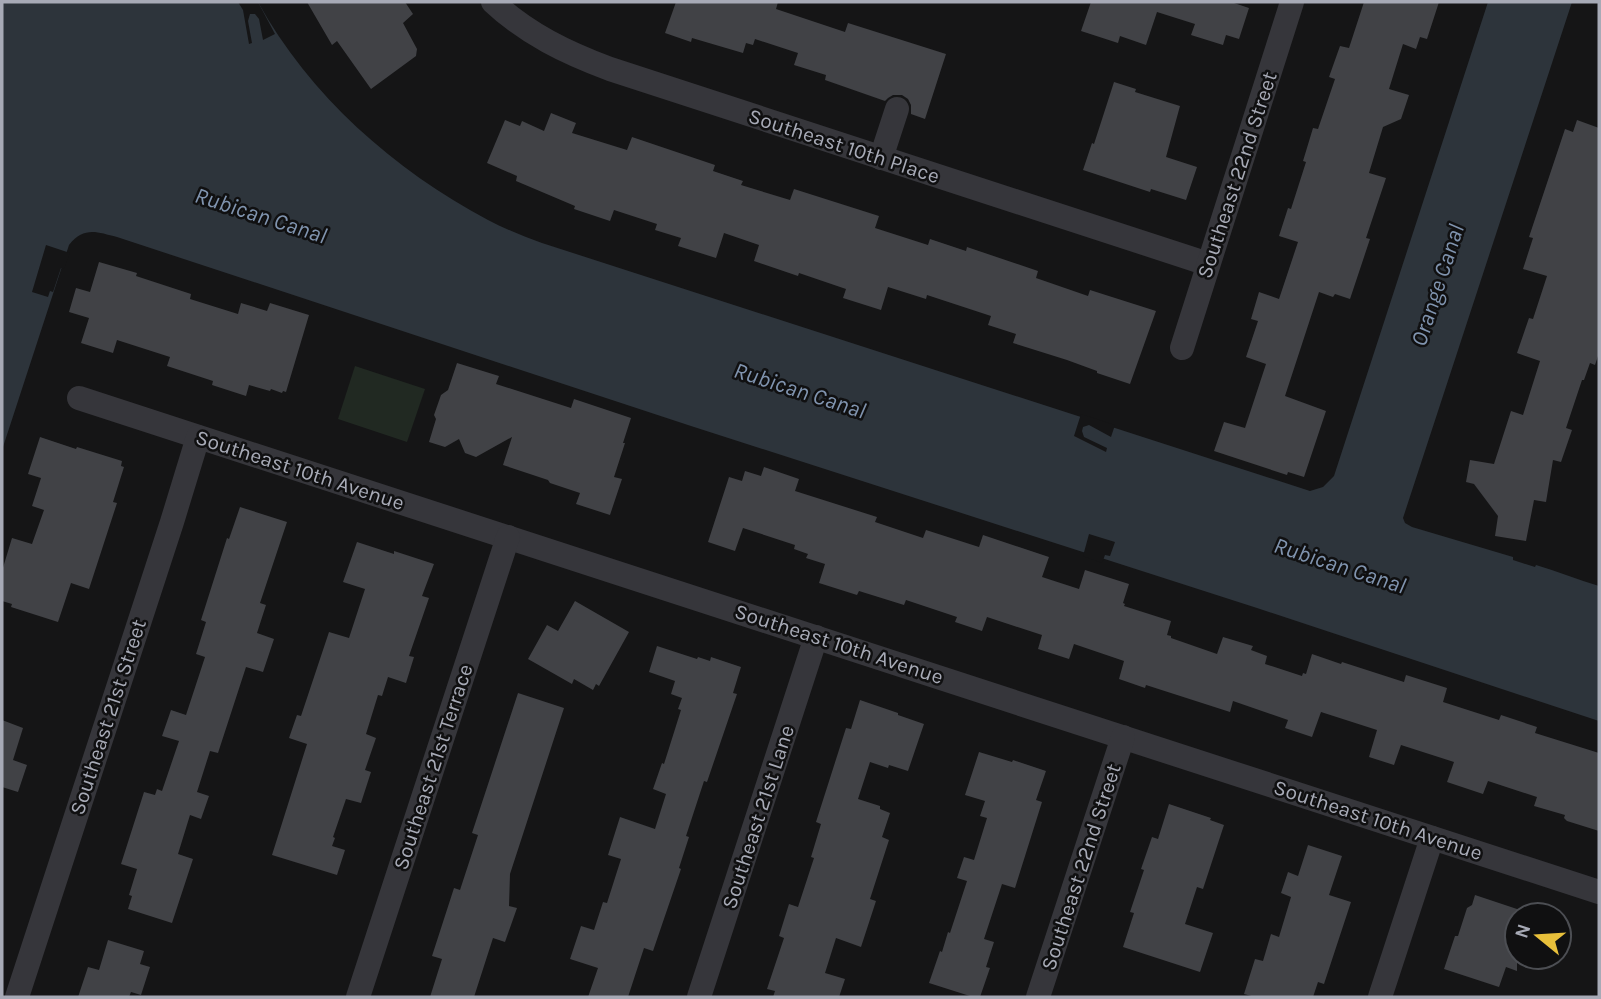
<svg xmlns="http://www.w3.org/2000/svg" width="1601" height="999" viewBox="0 0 1601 999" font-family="Karla,sans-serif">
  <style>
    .green { fill: #212922 }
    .water { fill: #2d343b }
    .pier { fill: #151516 }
    .building { fill: #414246 }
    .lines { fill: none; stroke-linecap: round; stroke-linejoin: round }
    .minor { stroke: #36363b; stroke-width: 24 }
    .labels { text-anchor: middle; stroke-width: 5; stroke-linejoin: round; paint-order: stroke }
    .street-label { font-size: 21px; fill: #a7aab6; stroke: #101011 }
    .water-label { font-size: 23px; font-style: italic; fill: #8094af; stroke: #101011 }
  </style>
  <rect width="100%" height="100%" fill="#151516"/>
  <path class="green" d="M355,366L425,389L407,442L338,419Z"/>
  <path class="water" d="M2,2H258C309,95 394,170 488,220C505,229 523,236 542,243L1310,491L1323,487L1334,476L1488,2H1572L1403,518L1405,523L1412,527L1513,557V560L1535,567L1536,565C1557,571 1578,580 1599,586V721L1257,608L691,426L117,237C97,232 84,226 69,245L2,450Z"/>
  <g class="pier">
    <path d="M238,2H258L275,34L263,40L259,19L255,14H250L248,21L252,43L249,44L243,10Z"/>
    <path d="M46,245L70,253L64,269L61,268L53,292L50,291L48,297L32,292Z"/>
    <path d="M1081,414L1115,425L1111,437L1089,425L1083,427L1082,431L1084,437L1107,448L1106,452L1074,436Z"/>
    <path d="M1089,534L1115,542L1110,556L1105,555L1102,563L1083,556Z"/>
  </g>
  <g class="building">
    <path d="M307,2H405L413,14L403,23L417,49L416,56L371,89L337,41L332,45Z"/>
    <path d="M676,2H778L776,9L845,32L848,23L946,54L925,119L911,114V105L908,99L902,95H893L888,98L884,102L885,101L825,80L826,75L794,65L798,53L755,39L753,45L746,43L743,53L692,38L691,42L665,33Z"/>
    <path d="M1091,2H1231L1249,8L1239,39L1226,35L1223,45L1191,35L1195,24L1157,12L1146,45L1120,36L1118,43L1081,31Z"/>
    <path d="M1364,2H1439L1427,39L1420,37L1416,49L1403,44L1389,89L1409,95L1401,119L1383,127L1369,173L1386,178L1366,238L1370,239L1350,299L1335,294L1333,297L1319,292L1285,396L1326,411L1304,477L1288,472L1287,475L1214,451L1224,422L1245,428L1266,364L1246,357L1258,321L1251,319L1259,292L1279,299L1298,242L1279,236L1288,208L1291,209L1306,162L1303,161L1313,128L1318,129L1335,79L1329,77L1340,46L1349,48Z"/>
    <path d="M1114,82L1136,89L1135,92L1180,106L1166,157L1197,167L1186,200L1151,189L1150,192L1083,170L1092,143L1094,144Z"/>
    <path d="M551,113L576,123L572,133L627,150L632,137L715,165L713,171L743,181L741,185L790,200L794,189L879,216L875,228L928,245L930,239L966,251L967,247L1038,271L1036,278L1088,296L1090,290L1156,311L1130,384L1097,373V371L1067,360L1013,343L1016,334L988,325L991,316L927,295L926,299L888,287L881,310L843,298L846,289L799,273L798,276L754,261L759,245L724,233L716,258L678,246L681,238L655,230L657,224L614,210L610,221L574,209L575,206L516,181L517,176L487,163L505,120L520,126L522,121L544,131Z"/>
    <path d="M1577,120L1599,128V353L1595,365L1590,363L1584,380H1582L1566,428L1572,430L1561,462L1553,460L1546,502L1534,500L1526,541L1495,536L1498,516L1474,484L1466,482L1470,460L1494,464L1511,411L1523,415L1540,361L1517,353L1529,318L1533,319L1547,276L1523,269L1533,238L1529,237L1565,129L1573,132Z"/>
    <path d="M99,262L137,273L136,276L191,294L190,299L238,314L241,303L267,311L270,303L309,315L286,392L283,391L282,393L271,389L270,391L249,385L246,396L212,385L213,381L167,366L170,357L117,340L113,353L81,343L89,318L69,312L76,288L90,292Z"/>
    <path d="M457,363L499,376L496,384L571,408L574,399L631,418L623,443H625L614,477L622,479L610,515L576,504L580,493L550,483L548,480L503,465L512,437L476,457L465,453L459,439L445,447L429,442L436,419L434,415L441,395L448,390Z"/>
    <path d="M40,437L76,449L77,447L122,461L121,466L124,467L113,502L117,503L89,589L71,583L58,622L11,607L12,604L2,601V571L12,538L32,544L44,510L32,506L41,478L28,474Z"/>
    <path d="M764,467L799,479L795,491L877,517L875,522L923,538L926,530L979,547L983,535L1049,557L1042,577L1079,589L1085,570L1129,584L1123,603L1125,604L1124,606L1171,621L1167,635L1171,636V638L1217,654L1223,637L1253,646L1251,650L1267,656L1265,664L1302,676L1303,673L1306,674L1312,654L1341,664L1342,662L1404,682L1406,675L1447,688L1443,702L1499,720L1501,715L1537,727L1535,733L1599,753V831L1567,821L1564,818L1565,815L1534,806L1537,797L1488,781L1483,794L1447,782L1454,762L1401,745L1394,765L1369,757L1377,730L1321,712L1312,737L1285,728L1288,720L1233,701L1230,712L1146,685L1145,688L1119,679L1124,661L1074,644L1069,659L1038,649L1042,635L987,617L982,631L955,622L957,617L906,600L904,605L859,591L857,595L819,583L825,564L806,558L808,554L794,549L795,545L743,528L735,551L708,542L729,477L742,481L745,471L761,476Z"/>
    <path d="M240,507L287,522L260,603L266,605L257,633L274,639L263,672L246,667L218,753L210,751L197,792L209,796L201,819L190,815L178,854L193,859L172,923L128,909L132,896L129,895L137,869L121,864L144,792L155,795L157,789L162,791L179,741L162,736L171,710L186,715L205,657L196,654L206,622L201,620L227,538L229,539Z"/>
    <path d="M357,542L394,554V551L434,564L422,596L429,598L409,656L414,657L406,683L388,677L382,696L378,695L366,734L376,738L365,770L371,772L361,803L346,799L333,837L335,838L332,846L345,850L337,875L272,855L307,744L289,738L297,715L301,716L329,632L349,638L365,589L343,582Z"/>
    <path d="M575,601L629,632L599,686L596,684L593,690L574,679L572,684L528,659L547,625L558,631Z"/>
    <path d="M657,646L697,659L698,657L710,661L711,657L741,667L733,693L737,694L707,782L704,781L686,836L689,837L679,868L681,869L653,951L644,948L628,997H588L598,968L570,959L581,926L594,930L603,902L607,903L621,859L608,855L620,817L655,829L666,794L653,789L662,763L664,764L681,710L678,709L682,698L671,694L675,681L649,672Z"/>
    <path d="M518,693L564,708L510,874L509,906L517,908L505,942L493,938L474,997H430L442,959L432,956L454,888L460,890L478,835L472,833Z"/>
    <path d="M860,700L898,713V715L924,724L908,771L889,765L888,768L870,762L858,799L880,806V809L890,813L882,837L889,840L870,899L876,901L861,947L836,938L825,973L845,979L839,997H773L775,991L767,989L784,938L779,936L789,904L798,907L814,858L811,857L821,824L816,822L846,728L851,729Z"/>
    <path d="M2,720L23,728L13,760L27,765L18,792L2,787Z"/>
    <path d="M979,752L1012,762L1013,760L1046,771L1036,800L1042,802L1015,888L1002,884L984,939L994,942L986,967L990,968L980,997H973L929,983L940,951L942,952L948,932L950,933L967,881L957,878L964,857L974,860L987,818L980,816L985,801L965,795Z"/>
    <path d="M1169,804L1211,818L1210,820L1224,825L1203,889L1197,887L1185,924L1213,933L1200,972L1123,947L1134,913L1130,912L1144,870L1141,869L1152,837L1158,839Z"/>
    <path d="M1308,845L1342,856L1329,895L1351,902L1324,984L1318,982L1313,997H1255L1244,994L1255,959L1263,961L1271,934L1279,937L1291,897L1281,893L1288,872L1298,876Z"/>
    <path d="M1475,895L1523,911L1522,915H1517V971L1506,967L1499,987L1444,969L1455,936H1458L1467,908L1472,905Z"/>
    <path d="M108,940L144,951L140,964L150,967L141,995L131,992L129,997H78L88,967L99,970Z"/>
  </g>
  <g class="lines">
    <g class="minor">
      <path d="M493,2C527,34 567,53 610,69L1208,264"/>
      <path d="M881,158L897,109"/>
      <path d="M1182,348L1292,2"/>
      <path d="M79,398L1599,892"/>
      <path d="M17,997L172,522L198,437"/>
      <path d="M358,997L508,537"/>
      <path d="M699,997L816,637"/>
      <path d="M1038,997L1123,737"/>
      <path d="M1380,997L1432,838"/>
    </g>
  </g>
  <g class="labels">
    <g class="street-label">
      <text transform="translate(844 146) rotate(18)" y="7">Southeast 10th Place</text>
      <text transform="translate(1237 175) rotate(-72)" y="7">Southeast 22nd Street</text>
      <text transform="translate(300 470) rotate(18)" y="7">Southeast 10th Avenue</text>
      <text transform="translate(839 644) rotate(18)" y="7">Southeast 10th Avenue</text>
      <text transform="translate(108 717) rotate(-72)" y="7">Southeast 21st Street</text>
      <text transform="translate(433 767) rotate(-72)" y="7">Southeast 21st Terrace</text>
      <text transform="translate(758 817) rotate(-72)" y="7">Southeast 21st Lane</text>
      <text transform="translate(1378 820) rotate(18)" y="7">Southeast 10th Avenue</text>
      <text transform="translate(1081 867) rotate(-72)" y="7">Southeast 22nd Street</text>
    </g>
    <g class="water-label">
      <text transform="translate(261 215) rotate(18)" y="8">Rubican Canal</text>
      <text transform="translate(1437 285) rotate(-72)" y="8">Orange Canal</text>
      <text transform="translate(800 390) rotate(18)" y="8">Rubican Canal</text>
      <text transform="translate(1340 565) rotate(18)" y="8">Rubican Canal</text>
    </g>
  </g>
  <rect width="1601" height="999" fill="none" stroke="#a7aab6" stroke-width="7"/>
  <g transform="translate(1538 936) rotate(288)"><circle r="33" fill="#101011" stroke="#4c4e53" stroke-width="2"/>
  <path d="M0-5L12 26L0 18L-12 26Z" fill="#e8c03b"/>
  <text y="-10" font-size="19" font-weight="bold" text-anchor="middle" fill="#a7aab6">N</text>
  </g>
</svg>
